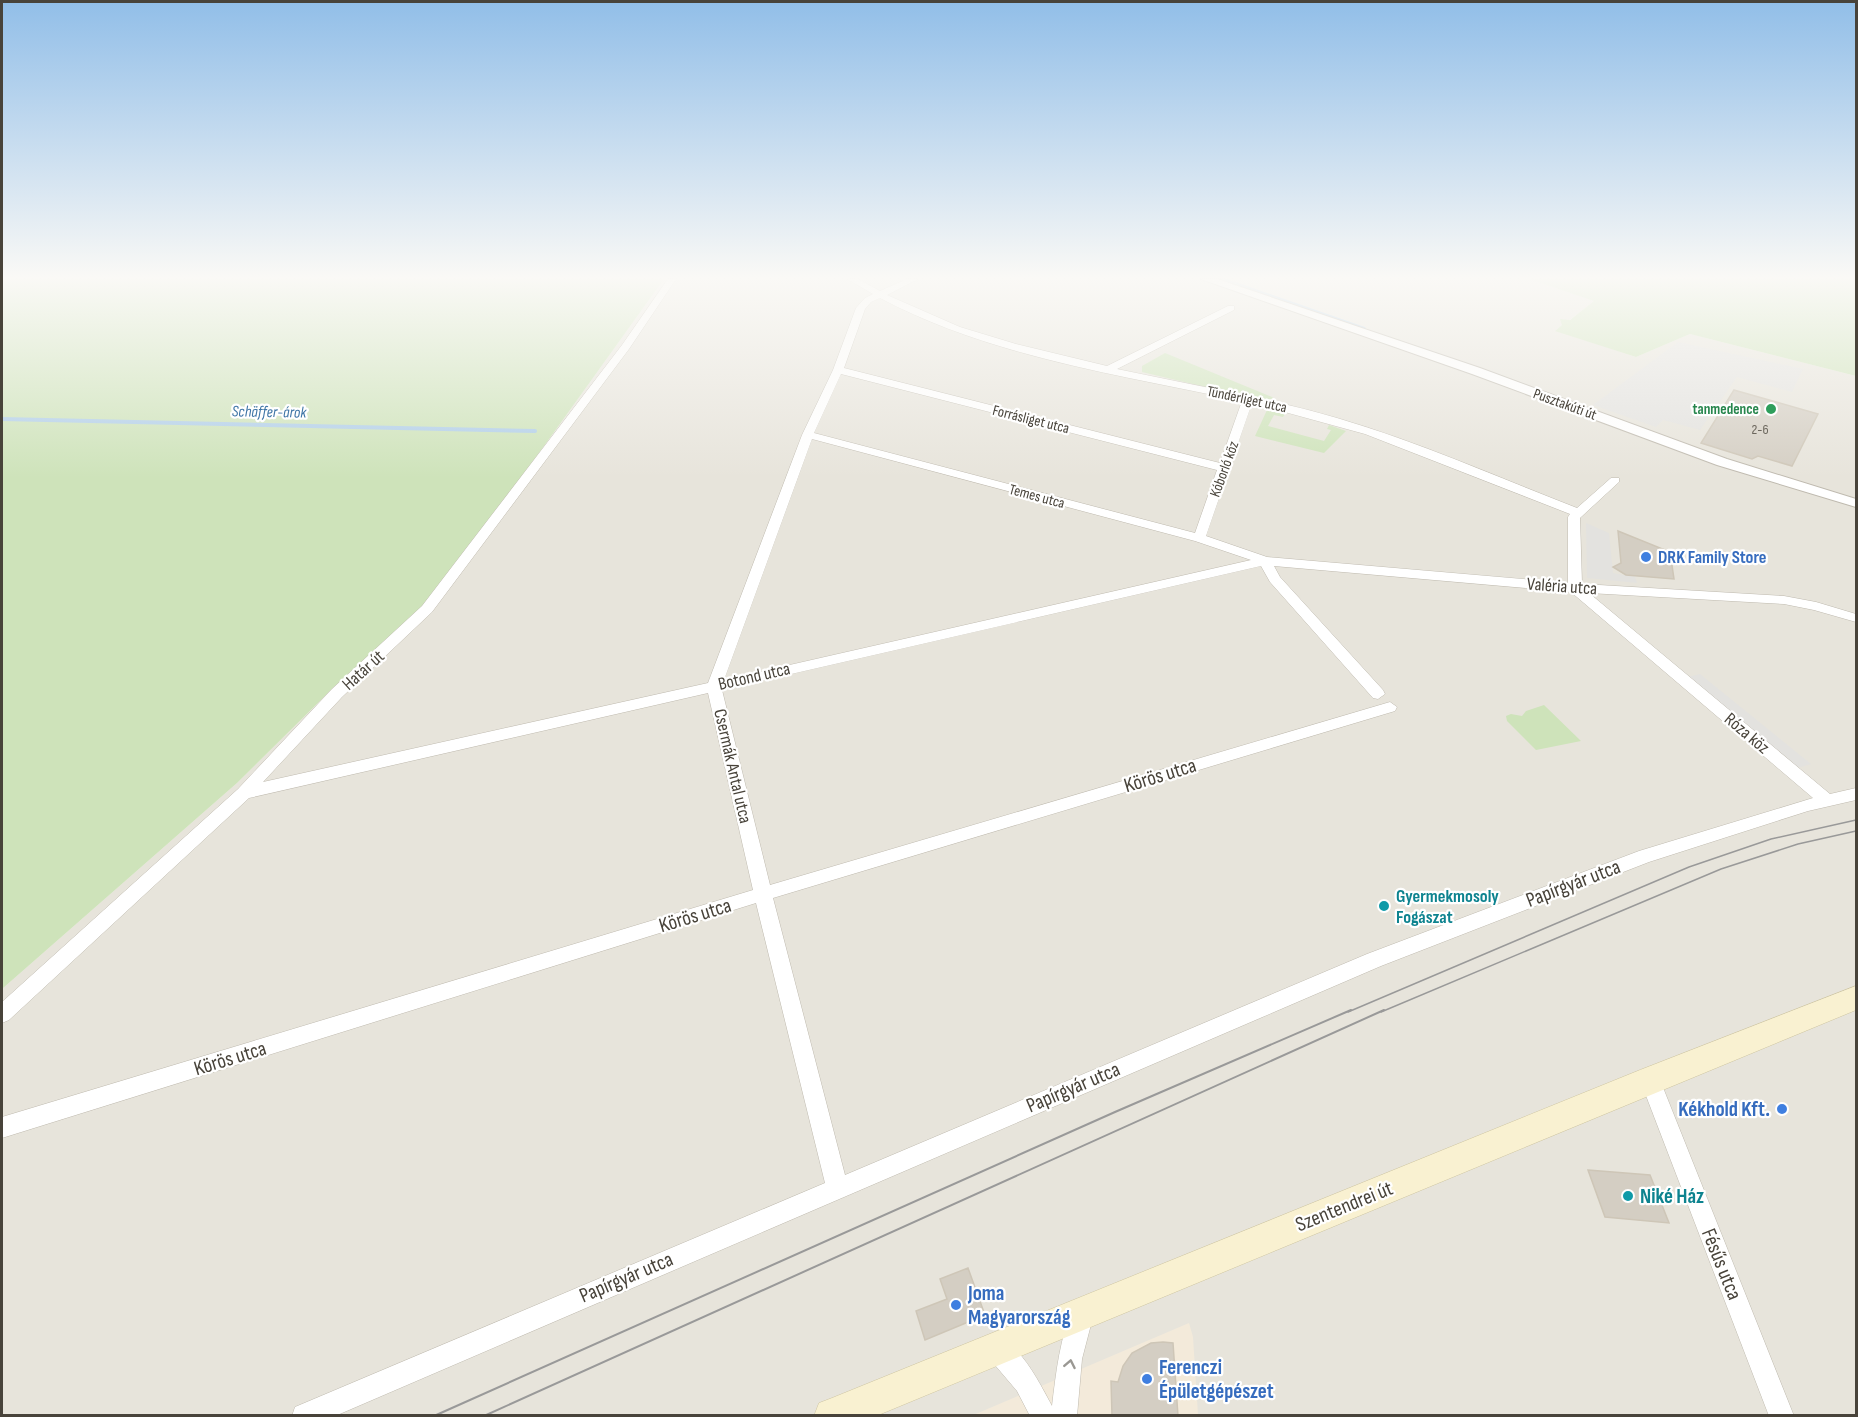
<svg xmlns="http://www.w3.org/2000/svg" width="1858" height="1417" viewBox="0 0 1858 1417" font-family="'Sofia Sans Condensed',sans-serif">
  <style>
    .residential { fill: #e7e4db }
    .commercial { fill: #f3eada }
    .green { fill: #cee3ba }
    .parking { fill: #e3e2df }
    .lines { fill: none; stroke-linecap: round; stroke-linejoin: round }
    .stream { stroke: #b0cee8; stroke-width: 4 }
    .building { fill: #d4cec3; stroke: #cec6b7; stroke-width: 1.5 }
    .minor-casing { stroke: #bfbaaf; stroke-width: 1 }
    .tertiary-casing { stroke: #bfbaaf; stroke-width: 2 }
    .secondary-casing { stroke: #cec5a1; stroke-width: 1 }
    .minor { fill: #fff; fill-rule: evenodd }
    .tertiary { fill: #fff; fill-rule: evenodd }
    .secondary { fill: #f9f1d1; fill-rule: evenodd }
    .tram-far1 { stroke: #999; stroke-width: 1.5 }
    .tram { stroke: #999; stroke-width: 2 }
    .oneway { stroke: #9a9893 }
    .leisure-dot { fill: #2e9e5b; stroke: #fff; stroke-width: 2 }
    .shop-dot { fill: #3f7fe0; stroke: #fff; stroke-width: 2 }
    .culture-dot { fill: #0f9aa8; stroke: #fff; stroke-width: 2 }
    .labels { text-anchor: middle; stroke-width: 4.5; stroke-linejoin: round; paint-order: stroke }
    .far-number-label { font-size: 14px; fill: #6b665c }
    .far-street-label { font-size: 15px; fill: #48433a; stroke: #fff }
    .far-leisure-label { font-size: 15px; font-weight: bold; fill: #27864d; stroke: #fff; text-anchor: end }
    .far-water-label { font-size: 16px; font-style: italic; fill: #4076a7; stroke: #fff }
    .shop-label { font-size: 18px; font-weight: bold; fill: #366cbe; stroke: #fff; text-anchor: start }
    .street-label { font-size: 18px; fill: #48433a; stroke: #fff }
    .culture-label { font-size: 18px; font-weight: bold; fill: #0d838f; stroke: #fff; text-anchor: start }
    .near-street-label { font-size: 21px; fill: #48433a; stroke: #fff }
    .near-shop-label { font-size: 21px; font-weight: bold; fill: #366cbe; stroke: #fff; text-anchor: start }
    .near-culture-label { font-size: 21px; font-weight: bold; fill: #0d838f; stroke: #fff; text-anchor: start }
  </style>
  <rect width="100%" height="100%" fill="#f4f2ec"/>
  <path class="residential" d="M664,279H1529L1595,301L1556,330L1636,357L1690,334L1856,376V1415H2V989L237,783L330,691L427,609Z"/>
  <path class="commercial" d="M1189,1323L1193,1337L1198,1415L971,1416Z"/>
  <g class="green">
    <path d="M2,279H664L427,609L337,693L330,691L237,783L2,989Z"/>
    <path d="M1529,279H1856V376L1690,334L1636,357L1555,331L1562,325L1560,319L1570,320L1594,301Z"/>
    <path d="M1165,353L1272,397L1276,401L1273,403L1142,372V366Z"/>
    <path d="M1267,410L1285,414L1283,417L1274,415L1268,426L1324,441L1331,430L1327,429L1329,425L1346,431L1324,453L1255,436Z"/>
    <path d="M1544,705L1581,741L1536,750L1507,721L1506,716L1511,714L1522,716L1526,711Z"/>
  </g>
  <g class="parking">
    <path d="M1678,342L1803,369L1792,392L1737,377L1700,430L1663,420L1656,427L1593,405Z"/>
    <path d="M1586,523L1609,533L1613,573L1635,577L1637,583L1587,578Z"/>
    <path d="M1700,674L1811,764L1797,768L1687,677Z"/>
  </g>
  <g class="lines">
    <g class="stream">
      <path d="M1221,279L1364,329"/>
      <path d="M2,419L535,431"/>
    </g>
  </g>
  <g class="building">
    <path d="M1734,390L1818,414L1792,466L1758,456L1752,459L1701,443Z"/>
    <path d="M1618,531L1670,552L1674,579L1626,575L1613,567L1621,563Z"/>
    <path d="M1588,1170L1650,1175L1669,1223L1605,1217Z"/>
    <path d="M968,1268L985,1315L925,1340L916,1311L947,1299L940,1279Z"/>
    <path d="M1163,1342L1173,1343L1178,1416H1112L1111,1381L1118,1382L1123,1366L1132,1353L1151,1343Z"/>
  </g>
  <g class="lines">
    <g class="minor-casing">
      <g id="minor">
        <path d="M668,279H676L629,349L432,612L342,697L263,782L708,683L802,435L833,370L856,308L865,298L873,294L847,279H858L880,291L907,279H918L887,295L960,327L1016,344L1107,366L1228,306H1234V310L1117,369C1191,385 1265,397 1337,418C1419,442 1497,477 1577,508L1611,478H1619V482L1580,518L1582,584L1784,596L1816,602L1856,614V622L1814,610L1784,604L1589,593L1830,794L1856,788V800L1808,811L1649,862L1381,966L335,1416H292L295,1407L825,1183L756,903L2,1138V1117L753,890L708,693L249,798L9,1020L2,1023V1002L238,789L332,689L422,606L622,345ZM880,298C991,357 1121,375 1242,401L1220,463L844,368L865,309L871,302ZM841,374L1217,470L1195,533L814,433ZM1252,403L1365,434L1570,514L1568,517V583L1267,557L1206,536ZM812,439L1195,541L1251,560L724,680ZM1261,566L1270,582L1373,698L1378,699L1385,694L1383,690L1280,577L1274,566L1571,592L1813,798L1639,851L1367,954L845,1175L773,898L1395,711L1397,707L1390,702L770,885L722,690Z"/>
        <path d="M1650,1070L1657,1073L1660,1080L1794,1416H1769L1640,1080L1643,1073Z"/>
        <path d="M1082,1301L1090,1305L1094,1313L1082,1359L1077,1416H1030L1017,1391L989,1358L986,1349L989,1340L998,1337C1022,1347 1040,1384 1052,1406C1056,1372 1060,1337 1074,1305Z"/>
      </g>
    </g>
    <g class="tertiary-casing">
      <path id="tertiary" d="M1201,279H1217L1480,368L1727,459L1856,499V507L1717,465L1472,374Z"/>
    </g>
    <g class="secondary-casing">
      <path id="secondary" d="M1856,986V1010L876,1416H814L819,1403L832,1398L1640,1070Z"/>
    </g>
    <use href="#minor" class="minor"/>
    <use href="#tertiary" class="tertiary"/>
    <use href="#secondary" class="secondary"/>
    <g class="tram-far1">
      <path d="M1348,1012L1689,867L1771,839L1856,820"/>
      <path d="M1381,1012L1721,869L1798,844L1856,831"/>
    </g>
    <g class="tram">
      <path d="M434,1416L1115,1112L1351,1010"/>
      <path d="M484,1416L1384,1010"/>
    </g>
  </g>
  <defs><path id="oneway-chevron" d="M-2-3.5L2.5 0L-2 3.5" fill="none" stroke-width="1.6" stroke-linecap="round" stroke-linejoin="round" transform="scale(1.5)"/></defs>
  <use class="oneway" href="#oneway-chevron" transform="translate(1070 1364) rotate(-79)"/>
  <linearGradient id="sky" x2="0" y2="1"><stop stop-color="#91bee8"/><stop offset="0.58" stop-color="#faf9f6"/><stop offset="1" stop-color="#faf9f6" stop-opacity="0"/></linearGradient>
  <rect width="1858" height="478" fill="url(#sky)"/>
  <circle class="leisure-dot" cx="1771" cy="409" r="6"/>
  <g class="shop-dot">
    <circle cx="1646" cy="557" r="6"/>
    <circle cx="1782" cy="1109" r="6"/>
    <circle cx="956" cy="1305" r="6"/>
    <circle cx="1147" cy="1379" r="6"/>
  </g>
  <g class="culture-dot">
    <circle cx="1384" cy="906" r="6"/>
    <circle cx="1628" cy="1196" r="6"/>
  </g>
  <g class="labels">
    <g class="far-number-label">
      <text x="1760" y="434">2-6</text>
    </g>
    <g class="far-street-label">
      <text transform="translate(1247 399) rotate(12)" y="5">Tündérliget utca</text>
      <text transform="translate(1565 404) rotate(20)" y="5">Pusztakúti út</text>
      <text transform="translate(1031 419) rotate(14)" y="5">Forrásliget utca</text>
      <text transform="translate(1224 469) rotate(-70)" y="5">Kóborló köz</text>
      <text transform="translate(1037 496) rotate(15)" y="5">Temes utca</text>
    </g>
    <g class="far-leisure-label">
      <text x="1759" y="414">tanmedence</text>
    </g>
    <g class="far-water-label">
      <text transform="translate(269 411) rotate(1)" y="6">Schäffer-árok</text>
    </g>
    <g class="shop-label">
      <text x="1658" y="563">DRK Family Store</text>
    </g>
    <g class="street-label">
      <text transform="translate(1562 586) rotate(4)" y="6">Valéria utca</text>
      <text transform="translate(363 670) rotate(-42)" y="6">Határ út</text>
      <text transform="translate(754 676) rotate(-13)" y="6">Botond utca</text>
      <text transform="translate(1747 733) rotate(40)" y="6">Róza köz</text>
      <text transform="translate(733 766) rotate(77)" y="6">Csermák Antal utca</text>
    </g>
    <g class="culture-label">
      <text x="1396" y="902">Gyermekmosoly<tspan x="1396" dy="21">Fogászat</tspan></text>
    </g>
    <g class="near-street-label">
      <text transform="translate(1160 775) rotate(-17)" y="7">Körös utca</text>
      <text transform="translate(1573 883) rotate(-21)" y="7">Papírgyár utca</text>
      <text transform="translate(695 915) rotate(-17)" y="7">Körös utca</text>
      <text transform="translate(230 1058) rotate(-17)" y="7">Körös utca</text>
      <text transform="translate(1073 1087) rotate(-23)" y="7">Papírgyár utca</text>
      <text transform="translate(1344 1206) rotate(-22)" y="7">Szentendrei út</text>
      <text transform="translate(1722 1264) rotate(68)" y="7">Fésűs utca</text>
      <text transform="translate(626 1277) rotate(-23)" y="7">Papírgyár utca</text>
    </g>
    <g class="near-shop-label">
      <text x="1770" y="1116" text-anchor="end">Kékhold Kft.</text>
      <text x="968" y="1300">Joma<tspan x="968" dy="24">Magyarország</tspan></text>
      <text x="1159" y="1374">Ferenczi<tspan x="1159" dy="24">Épületgépészet</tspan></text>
    </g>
    <g class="near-culture-label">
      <text x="1640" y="1203">Niké Ház</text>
    </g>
  </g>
  <rect width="1858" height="1417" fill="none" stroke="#48433a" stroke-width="6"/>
</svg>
